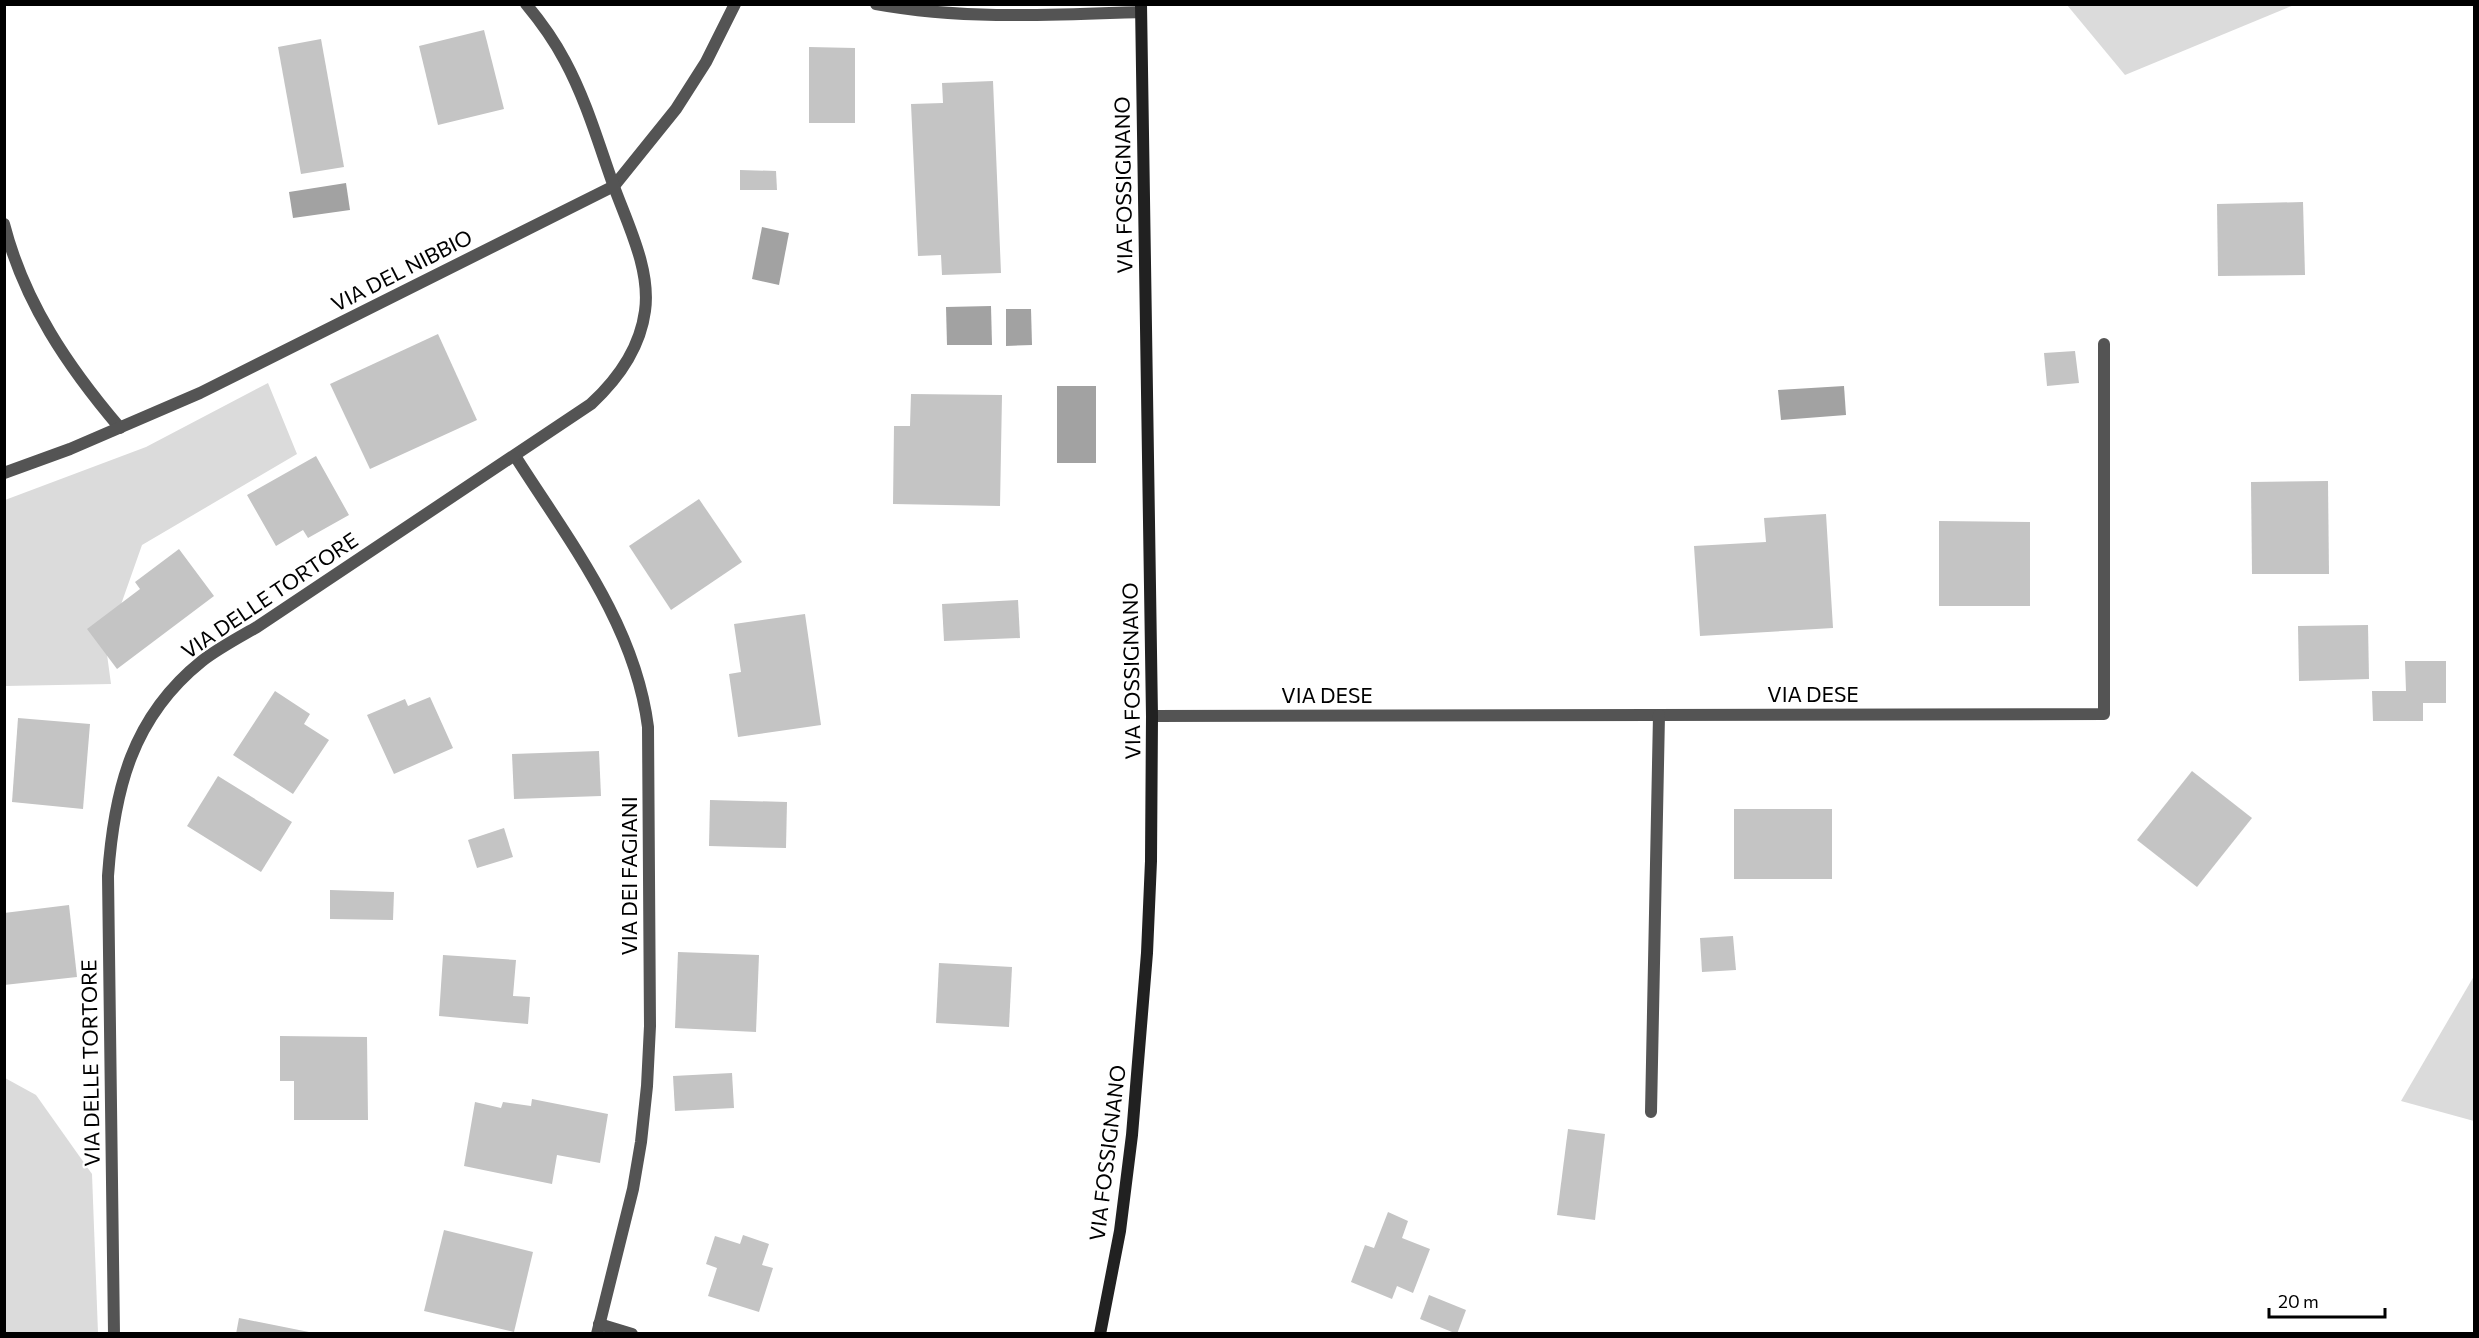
<svg xmlns="http://www.w3.org/2000/svg" width="2479" height="1338" viewBox="0 0 2479 1338" font-family="Commissioner,sans-serif">
  <style>
    .green { fill: #dbdbdb }
    .water { fill: #a2a2a2 }
    .building { fill: #c4c4c4 }
    .lines { fill: none; stroke-linecap: round; stroke-linejoin: round }
    .street { stroke: #545454; stroke-width: 12 }
    .secondary { stroke: #212121; stroke-width: 12 }
    .labels { text-anchor: middle; stroke-width: 4.5; stroke-linejoin: round; paint-order: stroke }
    .street-label { font-size: 21px; fill: #000; stroke: #fff }
  </style>
  <rect width="100%" height="100%" fill="#fff"/>
  <g class="green">
    <path d="M2067,5H2294L2125,75Z"/>
    <path d="M268,383L297,454L142,545L106,647L111,684L5,686V500L146,447Z"/>
    <path d="M2474,976V1121L2401,1101Z"/>
    <path d="M5,1078L36,1095L92,1174L98,1333H5Z"/>
  </g>
  <g class="water">
    <path d="M346,183L350,210L293,218L289,192Z"/>
    <path d="M762,227L789,233L779,285L752,279Z"/>
    <path d="M991,306L992,345H947L946,307Z"/>
    <path d="M1006,309H1031L1032,345L1006,346Z"/>
    <rect x="1057" y="386" width="39" height="77"/>
    <path d="M1844,386L1846,415L1781,420L1778,390Z"/>
  </g>
  <g class="building">
    <path d="M484,30L504,109L438,125L419,46Z"/>
    <path d="M321,39L344,167L301,174L278,47Z"/>
    <path d="M809,47L855,48V123H809Z"/>
    <path d="M993,81L1001,273L942,275L941,255L918,256L911,104L943,103L942,83Z"/>
    <path d="M740,170L776,171L777,190H740Z"/>
    <path d="M2303,202L2305,275L2218,276L2217,204Z"/>
    <path d="M438,334L477,420L370,469L330,384Z"/>
    <path d="M2075,351L2079,383L2047,386L2044,353Z"/>
    <path d="M911,394L1002,395L1000,506L893,504L894,426H910Z"/>
    <path d="M316,456L349,515L308,538L303,530L276,546L247,495Z"/>
    <path d="M2328,481L2329,574H2252L2251,482Z"/>
    <path d="M699,499L742,562L671,610L629,546Z"/>
    <path d="M1826,514L1833,628L1700,636L1694,546L1766,542L1764,518Z"/>
    <path d="M1939,521L2030,522V606H1939Z"/>
    <path d="M179,549L214,596L117,669L87,629L140,589L135,582Z"/>
    <path d="M1018,600L1020,638L944,641L942,604Z"/>
    <path d="M805,614L821,725L738,737L729,674L741,672L734,624Z"/>
    <path d="M2368,625L2369,679L2299,681L2298,626Z"/>
    <path d="M2405,661H2446V703H2423V721H2373L2372,691H2406Z"/>
    <path d="M275,691L310,714L304,724L329,740L293,794L233,755Z"/>
    <path d="M430,697L453,748L394,774L367,715L405,699L408,706Z"/>
    <path d="M18,718L90,724L83,809L12,802Z"/>
    <path d="M599,751L601,796L514,799L512,754Z"/>
    <path d="M2192,771L2252,818L2197,887L2137,840Z"/>
    <path d="M218,776L292,822L261,872L187,826Z"/>
    <path d="M710,800L787,802L786,848L709,846Z"/>
    <rect x="1734" y="809" width="98" height="70"/>
    <path d="M504,828L513,857L477,868L468,840Z"/>
    <path d="M330,890L394,892L393,920L330,919Z"/>
    <path d="M69,905L77,977L4,985V913Z"/>
    <path d="M1733,936L1736,970L1702,972L1700,938Z"/>
    <path d="M678,952L759,955L756,1032L675,1028Z"/>
    <path d="M443,955L516,960L513,996L530,997L528,1024L439,1016Z"/>
    <path d="M939,963L1012,967L1009,1027L936,1023Z"/>
    <path d="M280,1036L367,1037L368,1120H294V1081H280Z"/>
    <path d="M732,1073L734,1108L675,1111L673,1076Z"/>
    <path d="M532,1099L608,1114L600,1163L557,1155L552,1184L464,1166L475,1102L501,1108L503,1102L531,1106Z"/>
    <path d="M1568,1129L1605,1134L1595,1220L1557,1215Z"/>
    <path d="M1388,1212L1408,1221L1402,1238L1430,1249L1413,1293L1397,1286L1392,1299L1351,1282L1365,1245L1374,1248Z"/>
    <path d="M444,1230L533,1252L514,1332L424,1311Z"/>
    <path d="M743,1235L769,1244L762,1265L773,1268L759,1312L708,1296L717,1268L706,1264L715,1236L740,1244Z"/>
    <path d="M1429,1295L1466,1310L1457,1334L1420,1319Z"/>
    <path d="M239,1318L309,1332V1334H236Z"/>
  </g>
  <g class="lines">
    <g class="street">
      <path d="M876,4C964,20 1052,15 1141,12"/>
      <path d="M4,224C24,302 68,367 120,428"/>
      <path d="M515,456C569,541 635,624 648,727L650,1026L647,1086L641,1142L633,1189L597,1334"/>
      <path d="M4,473L70,449L200,393L614,186L676,109L706,62L735,4"/>
      <path d="M1152,716L2104,714V344"/>
      <path d="M1651,1112L1659,715"/>
      <path d="M599,1324L632,1334"/>
      <path d="M114,1334L108,876C114,790 132,717 202,661C219,648 238,638 257,627L591,404C618,379 640,348 645,311C651,269 627,223 613,184C598,142 586,100 565,61C554,40 541,22 526,4"/>
    </g>
    <path class="secondary" d="M1100,1334L1120,1231L1132,1135L1147,953L1151,861L1152,716L1141,4"/>
  </g>
  <g class="labels">
    <g class="street-label">
      <text transform="translate(1124 185) rotate(-91)" y="7">VIA FOSSIGNANO</text>
      <text transform="translate(402 271) rotate(-27)" y="7">VIA DEL NIBBIO</text>
      <text transform="translate(270 596) rotate(-34)" y="7">VIA DELLE TORTORE</text>
      <text transform="translate(1132 671) rotate(-91)" y="7">VIA FOSSIGNANO</text>
      <text x="1813" y="702">VIA DESE</text>
      <text x="1327" y="703">VIA DESE</text>
      <text transform="translate(630 876) rotate(-90)" y="7">VIA DEI FAGIANI</text>
      <text transform="translate(91 1063) rotate(-91)" y="7">VIA DELLE TORTORE</text>
      <text transform="translate(1108 1153) rotate(-83)" y="7">VIA FOSSIGNANO</text>
    </g>
  </g>
  <rect width="2479" height="1338" fill="none" stroke="#000000" stroke-width="12"/>
  <path d="M2269 1308v9h116v-9" fill="none" stroke="#000000" stroke-width="3"/>
  <text x="2278" y="1308" font-size="18" fill="#000000" stroke="#ffffff" stroke-width="4.5" paint-order="stroke">20 m</text>
</svg>
